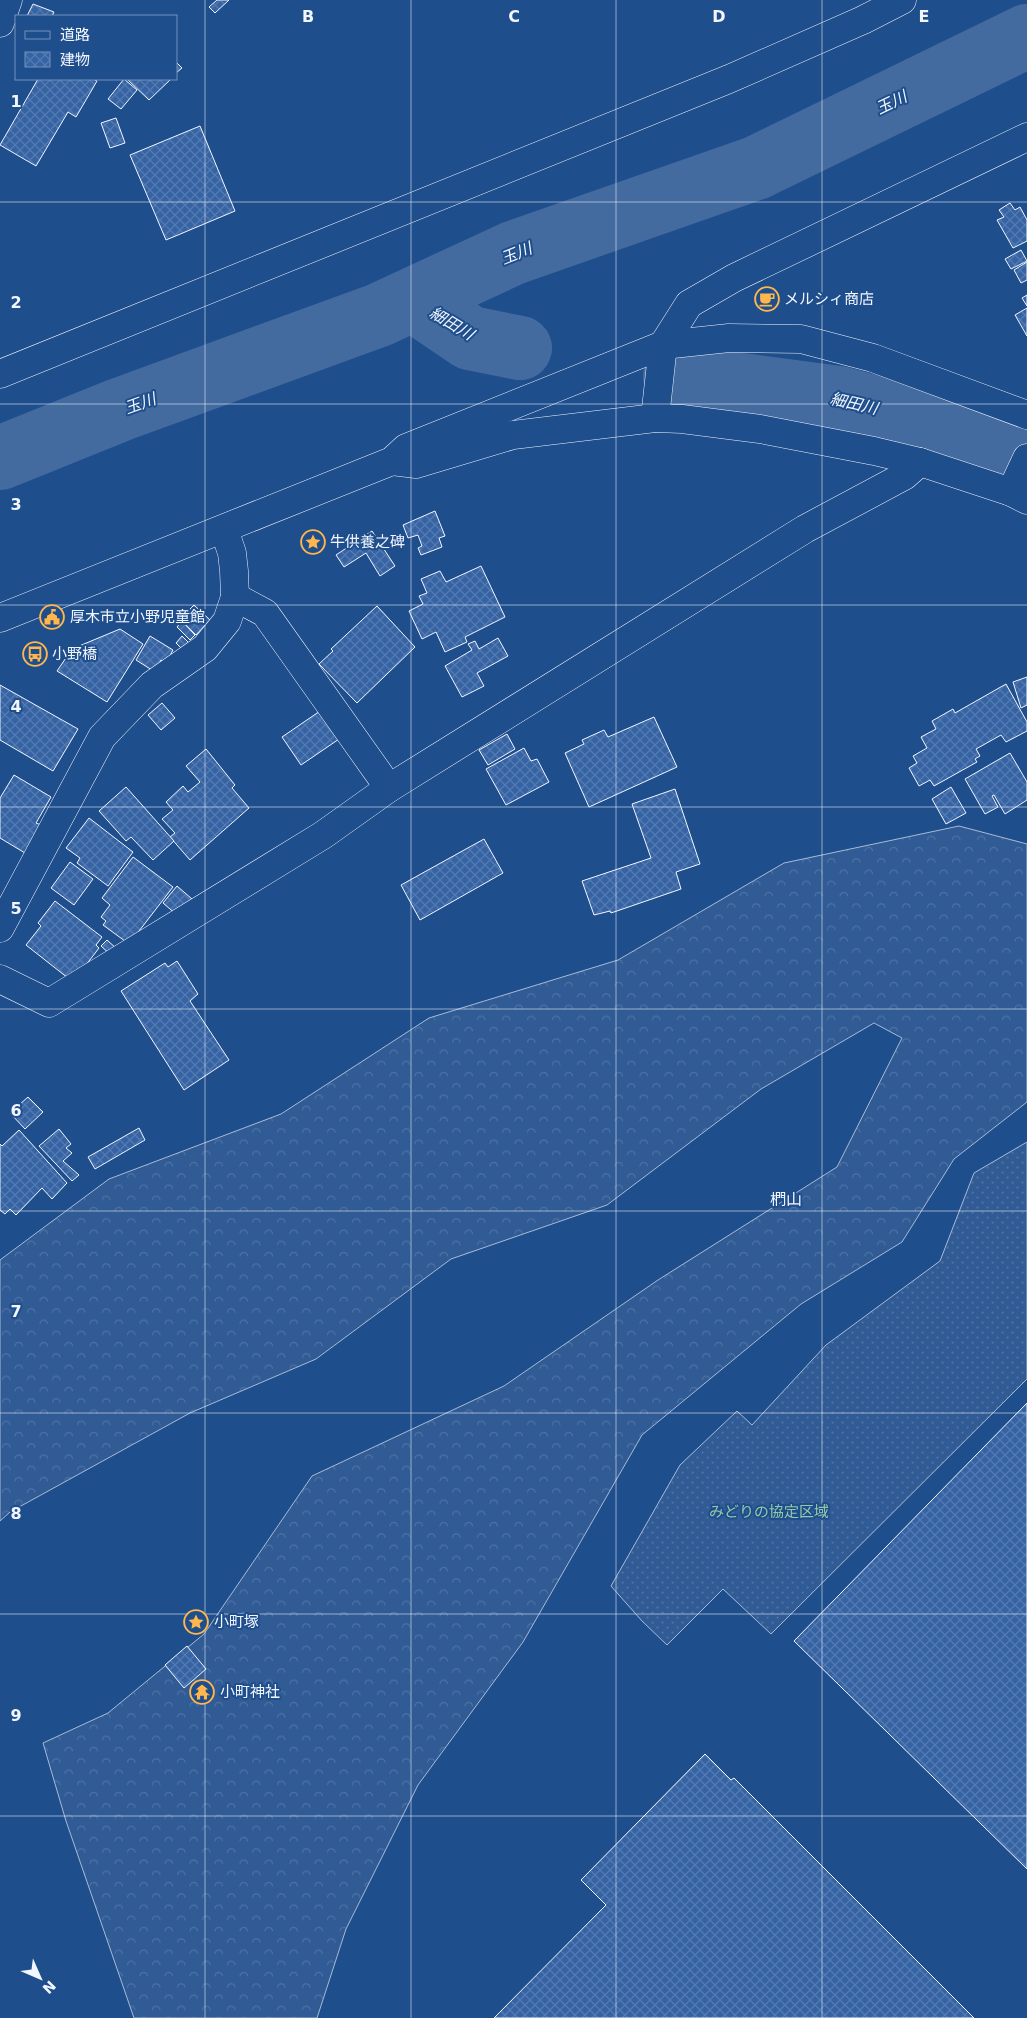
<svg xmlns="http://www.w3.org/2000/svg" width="1027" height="2018" viewBox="0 0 1027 2018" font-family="'DejaVu Sans','Noto Sans JP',sans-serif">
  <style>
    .forest { fill: url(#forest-crowns); stroke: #a8bbd7 }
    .garden { fill: url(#garden-dots); stroke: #a8bbd7 }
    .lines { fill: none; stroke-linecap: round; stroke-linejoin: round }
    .river { stroke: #446ba0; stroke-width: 64 }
    .building { fill: url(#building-cross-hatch); stroke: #f2f6ff }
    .minor-casing { stroke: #f2f6ff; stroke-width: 29 }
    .tertiary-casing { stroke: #f2f6ff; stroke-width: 29 }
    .minor { stroke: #1f4e8c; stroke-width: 28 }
    .tertiary { stroke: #1f4e8c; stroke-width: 28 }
    .fence { stroke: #f2f6ff; stroke-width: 1; stroke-dasharray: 6 2.5; stroke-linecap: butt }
    .grid { fill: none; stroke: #f2f6ff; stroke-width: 1; stroke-opacity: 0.55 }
    .labels { text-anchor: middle; stroke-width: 4; stroke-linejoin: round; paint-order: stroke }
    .poi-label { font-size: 15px; fill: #f2f6ff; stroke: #1f4e8c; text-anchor: start }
    .park-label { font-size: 15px; fill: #97c8a6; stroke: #1f4e8c }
    .water-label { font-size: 16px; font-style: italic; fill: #f2f6ff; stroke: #1f4e8c }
    .neighbourhood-label { font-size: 16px; fill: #f2f6ff; stroke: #1f4e8c }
    .grid-label { font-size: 16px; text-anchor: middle; font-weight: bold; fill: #f2f6ff; stroke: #1f4e8c; stroke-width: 4; stroke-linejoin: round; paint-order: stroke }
  </style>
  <defs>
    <pattern id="forest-crowns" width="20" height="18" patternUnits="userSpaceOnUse" patternTransform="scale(1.25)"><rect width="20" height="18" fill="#305b95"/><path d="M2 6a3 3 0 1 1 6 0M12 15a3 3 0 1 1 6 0" fill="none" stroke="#4e73a5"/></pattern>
    <pattern id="garden-dots" width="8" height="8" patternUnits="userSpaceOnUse" patternTransform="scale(1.25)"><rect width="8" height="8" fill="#305b95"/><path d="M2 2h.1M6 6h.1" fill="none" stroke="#4e73a5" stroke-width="1.8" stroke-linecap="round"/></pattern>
    <pattern id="building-cross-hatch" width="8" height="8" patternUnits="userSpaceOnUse" patternTransform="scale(1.25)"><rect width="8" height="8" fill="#3563a3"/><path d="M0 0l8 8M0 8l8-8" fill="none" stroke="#537ab1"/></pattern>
  </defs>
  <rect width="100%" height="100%" fill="#1f4e8c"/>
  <path class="forest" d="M959,826L1027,844V1102L954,1159L902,1242L801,1304L642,1435L523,1642L418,1785L346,1929L317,2018H134L66,1821L43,1743L108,1713L204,1634L312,1476L504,1386L658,1280L837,1167L902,1038L874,1023L761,1089L607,1205L451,1259L316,1359L190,1413L10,1512L0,1521V1260L109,1179L281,1114L429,1018L618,960L784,863Z"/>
  <path class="garden" d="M1027,1142V1379L771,1634L723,1589L667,1645L642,1621L611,1586L680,1465L737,1411L752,1425L826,1345L940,1261L974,1173Z"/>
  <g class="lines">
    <g class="river">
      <path d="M414,300L470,338L520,348"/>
      <path d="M675,376L839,398L948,427L1027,456"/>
      <path d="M0,458L119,410L379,315L513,253L756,168L1027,36"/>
    </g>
  </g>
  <g class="building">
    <path d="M217,0H229L215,13L209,7Z"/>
    <path d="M33,4L54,12L52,16H27Z"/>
    <path d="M176,62L182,68L176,73Z"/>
    <path d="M38,79H93L97,81L76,117L68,112L36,166L0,145Z"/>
    <path d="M124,79L137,90L121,109L108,99Z"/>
    <path d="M127,79H171L149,100Z"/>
    <path d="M116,118L125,143L110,148L101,123Z"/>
    <path d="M200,126L235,211L166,240L130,155Z"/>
    <path d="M1010,203L1015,210L1020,207L1027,220V241L1013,248L997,220L1004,217L999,210Z"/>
    <path d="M1021,250L1027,261L1011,269L1005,259Z"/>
    <path d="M1027,262V280L1021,283L1014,270Z"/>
    <path d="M1027,295V306L1022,298Z"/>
    <path d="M1027,308V336L1015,315Z"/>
    <path d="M435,511L445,536L439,538L442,547L421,555L418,548L422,546L418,535L408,538L403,525Z"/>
    <path d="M372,531L395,566L380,576L366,553L344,567L336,555Z"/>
    <path d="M481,566L505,617L465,637L467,642L445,652L436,632L422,639L409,611L423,604L419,596L427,593L421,579L440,571L446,582Z"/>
    <path d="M194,605L210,620L196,635L180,619Z"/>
    <path d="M377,606L415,647L357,703L319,664L333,651L331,649Z"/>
    <path d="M182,621L195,635L190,640L177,627Z"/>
    <path d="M120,629L143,644L107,702L57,671L72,649Z"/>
    <path d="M150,636L173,650L166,663L161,660L155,672L136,660Z"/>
    <path d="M182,636L189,643L183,650L176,643Z"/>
    <path d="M498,638L508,656L477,673L484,686L462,697L445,666L472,650L468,644L475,641L479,649Z"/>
    <path d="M1027,677V705L1021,708L1013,682Z"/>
    <path d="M1006,684L1027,722V731L1006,742L1001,735L976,749L980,756L975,759L977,762L934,786L930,780L919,786L909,768L917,763L913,756L927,748L921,737L936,729L932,721L953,709L955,713Z"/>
    <path d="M0,685L78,729L53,771L0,740Z"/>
    <path d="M162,703L175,718L161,730L148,715Z"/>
    <path d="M323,709L342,737L301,765L282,737Z"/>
    <path d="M654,717L677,767L589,807L565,753L584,744L582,740L604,730L608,737Z"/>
    <path d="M507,734L515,749L488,765L479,750Z"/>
    <path d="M524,748L531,761L537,759L549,782L506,805L486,769Z"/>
    <path d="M206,749L235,785L232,788L249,808L190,860L170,837L175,833L162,819L173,810L166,802L183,786L188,792L200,782L186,766Z"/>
    <path d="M1010,753L1027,782V800L1005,814L994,795L992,796L998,807L985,814L965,779Z"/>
    <path d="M14,775L51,797L36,823L41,825L25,853L0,838V798Z"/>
    <path d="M126,787L174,841L153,860L131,837L126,841L99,811Z"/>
    <path d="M951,787L966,813L946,824L932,799Z"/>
    <path d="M675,789L700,864L676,872L681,889L611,913L610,911L594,915L582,881L651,858L632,804Z"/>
    <path d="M89,818L133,852L108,886L77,863L80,858L66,848Z"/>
    <path d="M484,839L503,873L420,920L401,885Z"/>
    <path d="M133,857L173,887L129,944L103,925L106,921L101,917L110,905L102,898Z"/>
    <path d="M70,862L93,879L74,905L51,888Z"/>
    <path d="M177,886L192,899L177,915L163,903Z"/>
    <path d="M55,901L102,937L96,945L99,948L73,982L26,945L41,926L38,923Z"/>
    <path d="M107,940L117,949L111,955L101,946Z"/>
    <path d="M177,961L198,994L190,1001L229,1060L184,1090L121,991L165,963L168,967Z"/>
    <path d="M28,1097L43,1112L25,1129L10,1113Z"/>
    <path d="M139,1128L145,1140L95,1169L88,1157Z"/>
    <path d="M59,1129L71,1144L66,1148L72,1153L63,1161L79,1175L72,1181L39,1146Z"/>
    <path d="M19,1130L67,1183L52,1199L42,1188L16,1215L10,1209L5,1214L0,1210V1144L2,1146Z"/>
    <path d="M1027,1403V1869L794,1641Z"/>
    <path d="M187,1646L206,1669L184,1688L165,1665Z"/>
    <path d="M705,1754L731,1780L734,1778L974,2018H494L606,1905L581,1880Z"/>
  </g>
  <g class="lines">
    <g class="minor-casing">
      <g id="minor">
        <path d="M0,23L8,0"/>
        <path d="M655,418L663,345L689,304L734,278L1027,137"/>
        <path d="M1011,492L1027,458"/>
        <path d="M235,597L265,613L389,788"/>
        <path d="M0,928L102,737L152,685L205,648L227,621L235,597L234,571L232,553L224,529"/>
        <path d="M0,979L49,1003L323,835L389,788L805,529L904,476L920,462"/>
      </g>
    </g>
    <g class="tertiary-casing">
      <g id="tertiary">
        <path d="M0,374L729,79L863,20L902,0"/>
        <path d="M392,461L416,464L513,435L655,418L682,419L760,429L874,451L920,462L1011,492L1027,500"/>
        <path d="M0,618L392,461L406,448L663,345L729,338L801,339L873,358L1027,415"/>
      </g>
    </g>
    <use href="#minor" class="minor"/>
    <use href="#tertiary" class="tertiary"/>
    <path class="fence" d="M196,1618L199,1621L194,1626L191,1622Z"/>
  </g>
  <path class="grid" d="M205,0V2018M411,0V2018M616,0V2018M822,0V2018M0,202H1027M0,404H1027M0,605H1027M0,807H1027M0,1009H1027M0,1211H1027M0,1413H1027M0,1614H1027M0,1816H1027"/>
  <defs>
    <g id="cafe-ring" transform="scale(1.25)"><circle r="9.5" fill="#1f4e8c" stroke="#ffb74d" stroke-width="1.5"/><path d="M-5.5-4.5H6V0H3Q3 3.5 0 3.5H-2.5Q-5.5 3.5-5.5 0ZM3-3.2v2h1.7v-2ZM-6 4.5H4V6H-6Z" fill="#ffb74d"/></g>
    <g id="sight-ring" transform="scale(1.25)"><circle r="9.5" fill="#1f4e8c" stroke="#ffb74d" stroke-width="1.5"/><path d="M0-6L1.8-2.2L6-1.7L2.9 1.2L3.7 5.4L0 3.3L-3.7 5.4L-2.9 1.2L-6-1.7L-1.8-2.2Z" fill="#ffb74d"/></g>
    <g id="civic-ring" transform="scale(1.25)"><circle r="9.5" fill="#1f4e8c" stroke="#ffb74d" stroke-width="1.5"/><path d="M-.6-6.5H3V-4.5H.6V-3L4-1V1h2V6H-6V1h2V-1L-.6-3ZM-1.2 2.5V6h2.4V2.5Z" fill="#ffb74d"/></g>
    <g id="bus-ring" transform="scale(1.25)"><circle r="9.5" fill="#1f4e8c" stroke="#ffb74d" stroke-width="1.5"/><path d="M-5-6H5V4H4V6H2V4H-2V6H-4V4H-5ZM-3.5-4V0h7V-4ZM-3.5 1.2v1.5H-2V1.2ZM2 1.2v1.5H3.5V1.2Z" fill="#ffb74d"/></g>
    <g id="temple-ring" transform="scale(1.25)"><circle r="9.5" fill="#1f4e8c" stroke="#ffb74d" stroke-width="1.5"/><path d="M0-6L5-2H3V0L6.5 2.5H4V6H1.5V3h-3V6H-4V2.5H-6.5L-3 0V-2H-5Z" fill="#ffb74d"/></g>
  </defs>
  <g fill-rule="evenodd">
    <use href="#cafe-ring" x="767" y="299"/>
    <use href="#sight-ring" x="313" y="542"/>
    <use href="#civic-ring" x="52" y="617"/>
    <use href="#bus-ring" x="35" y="654"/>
    <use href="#sight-ring" x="196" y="1622"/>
    <use href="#temple-ring" x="202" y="1692"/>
  </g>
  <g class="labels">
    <g class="poi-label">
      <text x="784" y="304">メルシィ商店</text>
      <text x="330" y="547">牛供養之碑</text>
      <text x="70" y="622">厚木市立小野児童館</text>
      <text x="52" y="659">小野橋</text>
      <text x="214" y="1627">小町塚</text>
      <text x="220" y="1697">小町神社</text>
    </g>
    <g class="park-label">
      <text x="769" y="1517">みどりの協定区域</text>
    </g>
    <g class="water-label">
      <text transform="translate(891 102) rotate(-26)" y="6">玉川</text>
      <text transform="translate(516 253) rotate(-22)" y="6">玉川</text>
      <text transform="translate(452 323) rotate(31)" y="6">細田川</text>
      <text transform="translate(140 403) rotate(-20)" y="6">玉川</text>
      <text transform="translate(854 403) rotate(13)" y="6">細田川</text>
    </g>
    <g class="neighbourhood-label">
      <text x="786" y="1205">椚山</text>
    </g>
  </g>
  <g class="grid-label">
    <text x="308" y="22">B</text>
    <text x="514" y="22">C</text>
    <text x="719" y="22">D</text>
    <text x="924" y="22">E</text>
    <text x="16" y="107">1</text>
    <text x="16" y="308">2</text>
    <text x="16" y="510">3</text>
    <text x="16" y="712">4</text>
    <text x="16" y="914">5</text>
    <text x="16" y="1116">6</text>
    <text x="16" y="1317">7</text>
    <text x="16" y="1519">8</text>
    <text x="16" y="1721">9</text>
  </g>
  <rect x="15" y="15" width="162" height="65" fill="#1f4e8c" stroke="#7391ba"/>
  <rect x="25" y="31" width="25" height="8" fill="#1f4e8c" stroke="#7391ba"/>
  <text x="60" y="40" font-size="15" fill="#f2f6ff">道路</text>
  <rect x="25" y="52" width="25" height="15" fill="url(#building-cross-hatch)" stroke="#7391ba"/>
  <text x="60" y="65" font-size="15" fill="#f2f6ff">建物</text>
  <g transform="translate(40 1978) rotate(135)" stroke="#1f4e8c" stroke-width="4" paint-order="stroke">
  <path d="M0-4L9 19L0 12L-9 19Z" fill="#f2f6ff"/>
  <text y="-8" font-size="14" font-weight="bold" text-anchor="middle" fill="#f2f6ff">N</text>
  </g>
</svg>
